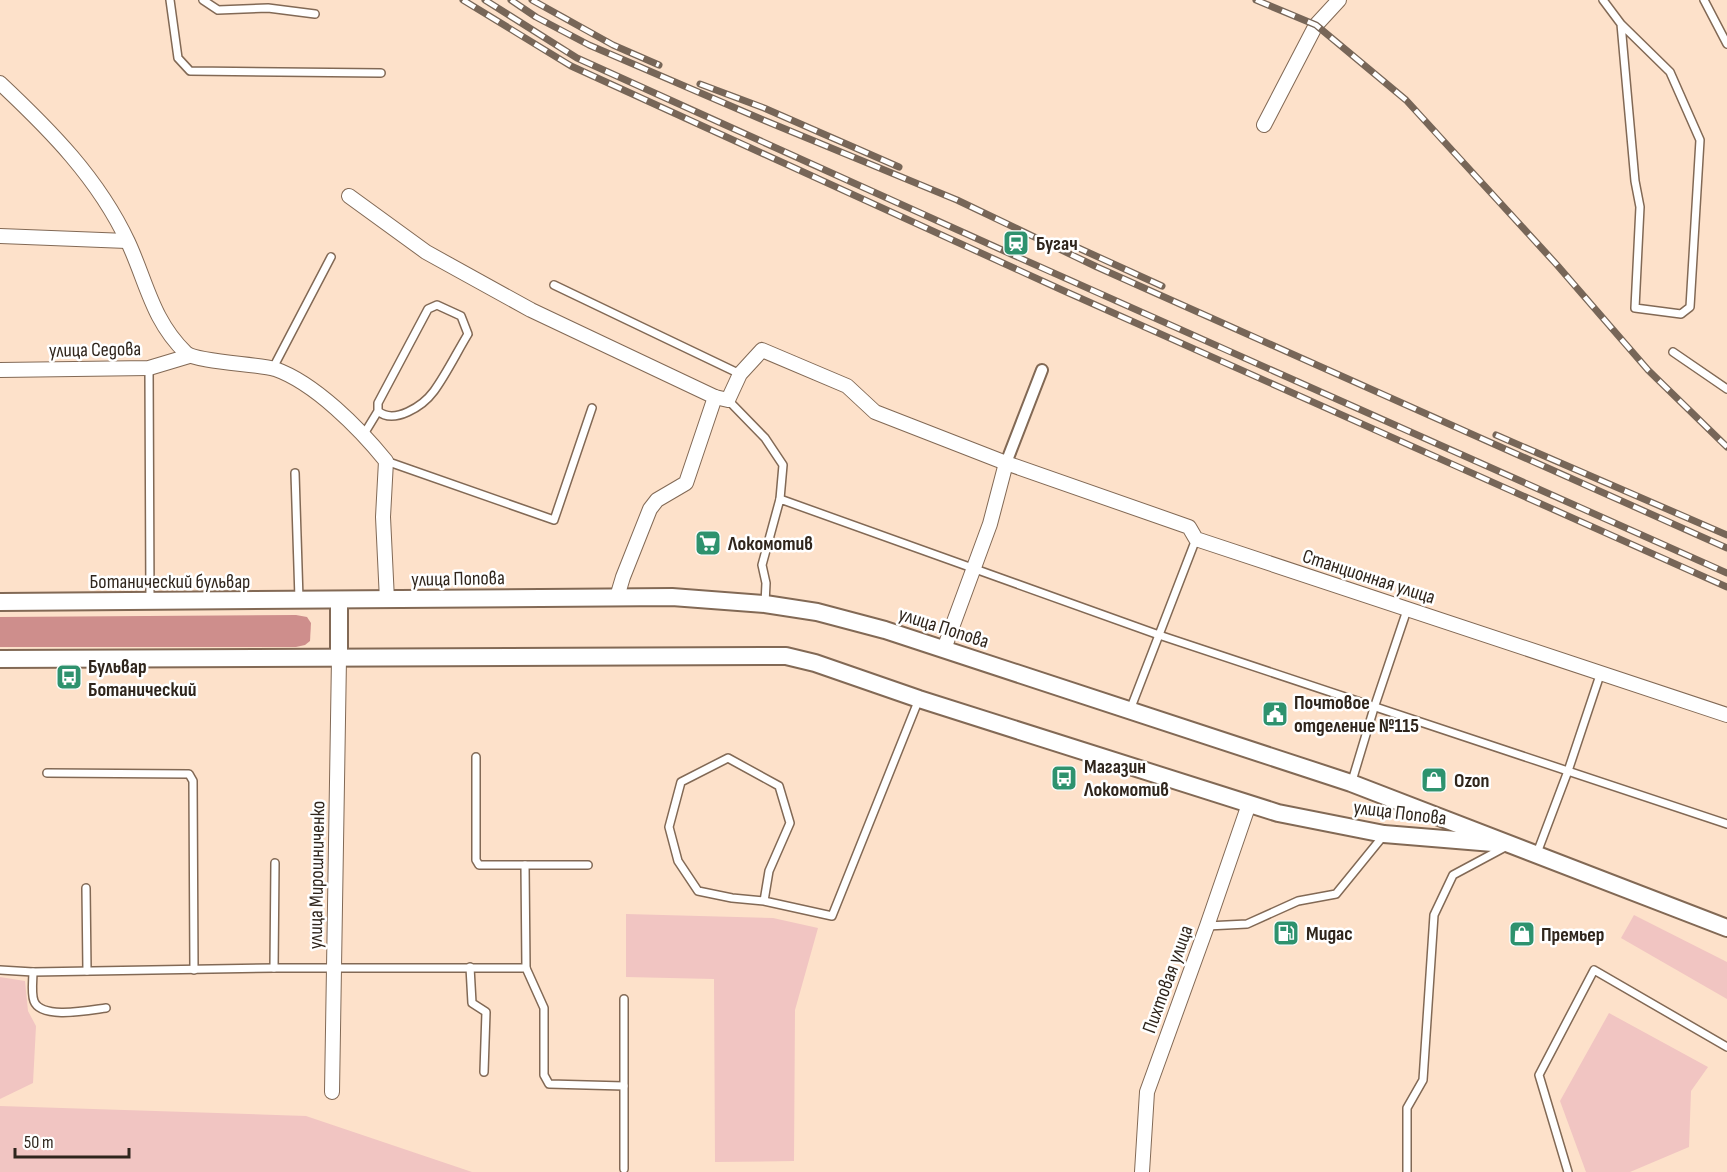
<svg xmlns="http://www.w3.org/2000/svg" width="1727" height="1172" viewBox="0 0 1727 1172" font-family="'Sofia Sans Condensed',sans-serif">
  <style>
    .green { fill: #f1c5c2 }
    .forest { fill: #ce8e8c }
    .lines { fill: none; stroke-linecap: round; stroke-linejoin: round }
    .service-casing { stroke: #826955; stroke-width: 10 }
    .pedestrian-casing { stroke: #826955; stroke-width: 14 }
    .minor-casing { stroke: #826955; stroke-width: 16 }
    .tertiary-casing { stroke: #826955; stroke-width: 20 }
    .service { stroke: #fff; stroke-width: 7 }
    .pedestrian { stroke: #fff; stroke-width: 10 }
    .minor { stroke: #fff; stroke-width: 14 }
    .tertiary { stroke: #fff; stroke-width: 16 }
    .rail-casing { stroke: #776658; stroke-width: 7 }
    .rail { stroke: #fff; stroke-width: 4.5; stroke-dasharray: 14; stroke-linecap: butt }
    .labels { text-anchor: middle; stroke-width: 5; stroke-linejoin: round; paint-order: stroke }
    .poi-label { font-size: 20px; font-weight: bold; fill: #2f251c; stroke: #fff; text-anchor: start }
    .street-label { font-size: 20px; fill: #2f251c; stroke: #fff }
  </style>
  <rect width="100%" height="100%" fill="#fde1ca"/>
  <g class="green">
    <path d="M626,914L773,918L818,928L795,1010L794,1161L715,1162L714,979L626,977Z"/>
    <path d="M1634,915L1727,962V999L1621,938Z"/>
    <path d="M0,977L25,981L28,1011L36,1026L33,1083L0,1099Z"/>
    <path d="M1609,1013L1708,1067L1691,1091L1689,1147L1630,1172H1586L1560,1101Z"/>
    <path d="M0,1106L306,1116L472,1172H0Z"/>
  </g>
  <path class="forest" d="M296,615L307,617L311,623L310,641L305,645L296,647H0V617Z"/>
  <g class="lines">
    <g class="service-casing">
      <g id="service">
        <path d="M170,0L178,58L190,71L381,73"/>
        <path d="M203,0L218,10L268,8L315,14"/>
        <path d="M1603,0L1621,24L1635,181L1640,207L1635,308L1681,314L1690,307L1700,140L1670,72L1621,24"/>
        <path d="M1704,0L1727,44"/>
        <path d="M554,285L740,374"/>
        <path d="M1673,352L1727,389"/>
        <path d="M149,368L150,600"/>
        <path d="M273,368L331,257"/>
        <path d="M728,400L765,438L783,465L780,499"/>
        <path d="M364,434L378,411V403L428,309L437,305L461,316L468,334C457,352 447,373 434,391C423,406 394,425 378,411"/>
        <path d="M386,461L554,520L592,408"/>
        <path d="M295,473L299,599"/>
        <path d="M765,604L766,583L762,565L780,499L1159,635L1727,824"/>
        <path d="M1130,710L1196,539"/>
        <path d="M476,757V860L479,865H588"/>
        <path d="M47,773L189,774L193,781L194,970"/>
        <path d="M1352,781L1374,708L1407,610"/>
        <path d="M1537,853L1568,771L1601,672"/>
        <path d="M525,865L526,968"/>
        <path d="M86,888L87,971"/>
        <path d="M764,901L732,898L698,891L678,861L669,827L681,782L728,758L779,786L790,823L769,871L764,901L832,916L919,699"/>
        <path d="M1207,926L1247,924L1298,901L1336,894L1384,835"/>
        <path d="M470,967L472,1003L486,1012L484,1072"/>
        <path d="M274,968L275,863"/>
        <path d="M0,970L33,972L274,968H526L544,1008V1075L549,1084L624,1086"/>
        <path d="M33,972C33,980 31,993 34,1001C41,1020 90,1010 106,1008"/>
        <path d="M624,999V1169"/>
        <path d="M1407,1172V1108L1423,1080L1434,915L1453,875L1509,845"/>
        <path d="M1568,1172L1539,1075L1594,970L1727,1047"/>
      </g>
    </g>
    <g class="pedestrian-casing">
      <path id="pedestrian" d="M1006,463L1042,370"/>
    </g>
    <g class="minor-casing">
      <g id="minor">
        <path d="M0,83C50,130 98,178 128,242C147,283 152,320 186,353C196,362 258,364 275,369C315,383 360,429 386,461L383,517L387,600"/>
        <path d="M1264,125L1316,25L1339,0"/>
        <path d="M349,196L426,252L531,310L715,397L728,400L740,374L762,350L847,386L875,412L1006,463L1189,527L1196,539L1727,715"/>
        <path d="M0,236L127,241"/>
        <path d="M0,370L149,368L189,356"/>
        <path d="M617,597L623,577L650,509L657,500L686,483L715,397"/>
        <path d="M944,649L990,524L1006,463"/>
        <path d="M332,1092L339,658"/>
        <path d="M1142,1172L1147,1092L1207,926L1249,804"/>
      </g>
    </g>
    <g class="tertiary-casing">
      <g id="tertiary">
        <path d="M0,602L672,597L765,604L817,612L885,630L1351,783L1727,928"/>
        <path d="M339,658V600"/>
        <path d="M0,659L786,656L815,663L919,699L1278,813L1384,834L1493,843"/>
      </g>
    </g>
    <use href="#service" class="service"/>
    <use href="#pedestrian" class="pedestrian"/>
    <use href="#minor" class="minor"/>
    <use href="#tertiary" class="tertiary"/>
    <g class="rail-casing">
      <g id="rail">
        <path d="M463,0L571,66L1062,290L1727,587"/>
        <path d="M485,0L577,58L1011,254L1727,573"/>
        <path d="M511,0L536,17L589,45L761,119L957,200L1097,267L1727,548"/>
        <path d="M532,0L613,45L659,65"/>
        <path d="M1256,0L1316,25L1406,100L1557,265L1648,370L1727,447"/>
        <path d="M700,84L764,108L899,167"/>
        <path d="M1074,246L1162,286"/>
        <path d="M1496,435L1727,535"/>
      </g>
    </g>
    <use href="#rail" class="rail"/>
  </g>
  <defs>
    <g id="station-square" transform="scale(1.35)"><rect x="-9" y="-9" width="18" height="18" rx="4" fill="#2e926e" stroke="#fff"/><path d="M-3-6H3Q5-6 5-4V2Q5 4 3 4L4.5 6H3L1.5 4h-3L-3 6H-4.5L-3 4Q-5 4-5 2V-4Q-5-6-3-6ZM-3.5-4v3h7v-3ZM-3.5 1v1.5H-2V1ZM2 1v1.5H3.5V1Z" fill="#fff"/></g>
    <g id="supermarket-square" transform="scale(1.35)"><rect x="-9" y="-9" width="18" height="18" rx="4" fill="#2e926e" stroke="#fff"/><path d="M-6-5.5h2.5l.6 2H6L4.5 2H-2.5L-4.4-4H-6ZM-1.5 3.2a1.3 1.3 0 1 0 .1 0ZM3 3.2a1.3 1.3 0 1 0 .1 0Z" fill="#fff"/></g>
    <g id="bus-square" transform="scale(1.35)"><rect x="-9" y="-9" width="18" height="18" rx="4" fill="#2e926e" stroke="#fff"/><path d="M-5-6H5V4H4V6H2V4H-2V6H-4V4H-5ZM-3.5-4V0h7V-4ZM-3.5 1.2v1.5H-2V1.2ZM2 1.2v1.5H3.5V1.2Z" fill="#fff"/></g>
    <g id="civic-square" transform="scale(1.35)"><rect x="-9" y="-9" width="18" height="18" rx="4" fill="#2e926e" stroke="#fff"/><path d="M-.6-6.5H3V-4.5H.6V-3L4-1V1h2V6H-6V1h2V-1L-.6-3ZM-1.2 2.5V6h2.4V2.5Z" fill="#fff"/></g>
    <g id="shop-square" transform="scale(1.35)"><rect x="-9" y="-9" width="18" height="18" rx="4" fill="#2e926e" stroke="#fff"/><path d="M-5-2.5h2.3a2.7 3.5 0 0 1 5.4 0H5L5.5 6h-11ZM-1.5-2.5h3a1.5 2.3 0 0 0-3 0Z" fill="#fff"/></g>
    <g id="fuel-square" transform="scale(1.35)"><rect x="-9" y="-9" width="18" height="18" rx="4" fill="#2e926e" stroke="#fff"/><path d="M-5.5-6h7V0h2V4h1.3V-2.5L3-4.5l.8-.8L6-3V5H2.5V1h-1V6h-7ZM-4.2-4.7v3.2H.2V-4.7Z" fill="#fff"/></g>
  </defs>
  <g fill-rule="evenodd">
    <use href="#station-square" x="1016" y="243"/>
    <use href="#supermarket-square" x="708" y="543"/>
    <use href="#bus-square" x="69" y="677"/>
    <use href="#civic-square" x="1275" y="714"/>
    <use href="#bus-square" x="1064" y="778"/>
    <use href="#shop-square" x="1434" y="780"/>
    <use href="#fuel-square" x="1286" y="933"/>
    <use href="#shop-square" x="1522" y="934"/>
  </g>
  <g class="labels">
    <g class="poi-label">
      <text x="1036" y="250">Бугач</text>
      <text x="728" y="550">Локомотив</text>
      <text x="88" y="673">Бульвар<tspan x="88" dy="23">Ботанический</tspan></text>
      <text x="1294" y="709">Почтовое<tspan x="1294" dy="23">отделение №115</tspan></text>
      <text x="1084" y="773">Магазин<tspan x="1084" dy="23">Локомотив</tspan></text>
      <text x="1454" y="787">Ozon</text>
      <text x="1306" y="940">Мидас</text>
      <text x="1541" y="941">Премьер</text>
    </g>
    <g class="street-label">
      <text transform="translate(95 349) rotate(-1)" y="7">улица Седова</text>
      <text transform="translate(1369 576) rotate(18)" y="7">Станционная улица</text>
      <text transform="translate(458 578) rotate(-1)" y="7">улица Попова</text>
      <text x="170" y="588">Ботанический бульвар</text>
      <text transform="translate(944 627) rotate(18)" y="7">улица Попова</text>
      <text transform="translate(1400 812) rotate(7)" y="7">улица Попова</text>
      <text transform="translate(316 875) rotate(-89)" y="7">улица Мирошниченко</text>
      <text transform="translate(1167 979) rotate(-70)" y="7">Пихтовая улица</text>
    </g>
  </g>
  <path d="M15 1148v9h114v-9" fill="none" stroke="#2f251c" stroke-width="3"/>
  <text x="24" y="1148" font-size="18" fill="#2f251c" stroke="#ffffff" stroke-width="4.5" paint-order="stroke">50 m</text>
</svg>
